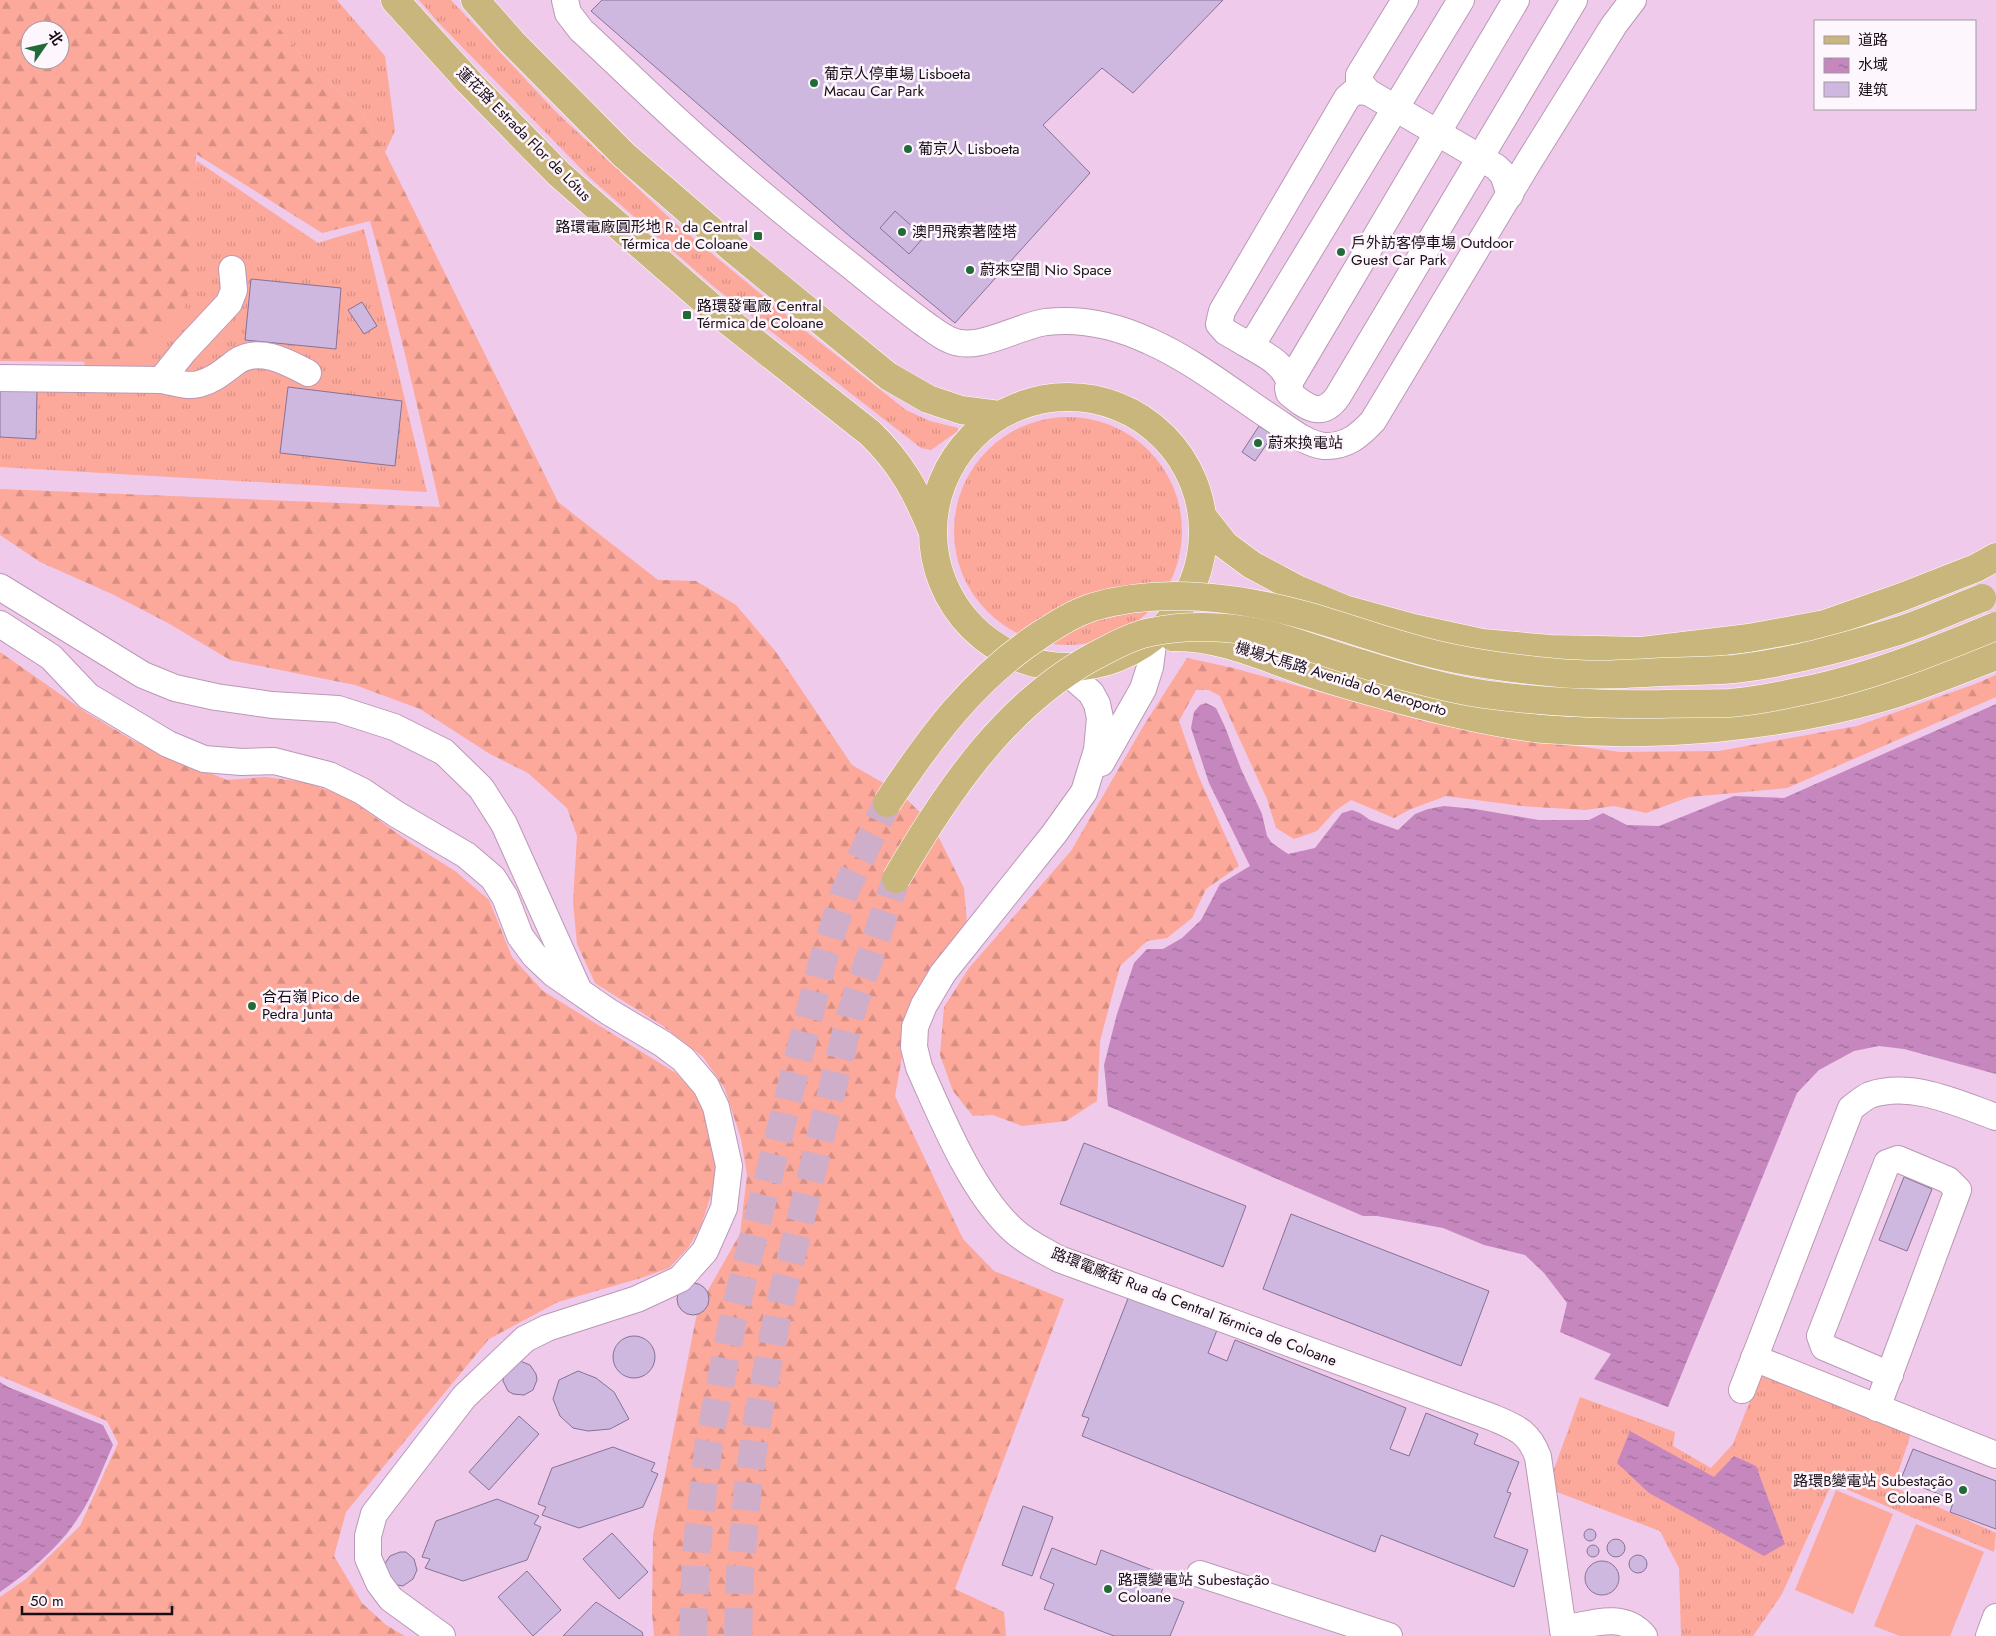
<svg xmlns="http://www.w3.org/2000/svg" width="1996" height="1636" viewBox="0 0 1996 1636" font-family="Jost,'Noto Sans SC',sans-serif">
  <style>
    .grass { fill: url(#grass-tufts) }
    .forest { fill: url(#forest-firs); fill-rule: evenodd }
    .garden { fill: #fca89a }
    .water { fill: url(#water-ripples) }
    .building { fill: #ceb8df; stroke: #867296 }
    .lines { fill: none; stroke-linecap: round; stroke-linejoin: round }
    .major-tunnel { stroke: #cfaeca; stroke-width: 28; stroke-dasharray: 28 14; stroke-linecap: butt }
    .minor-casing { stroke: #bb98b6; stroke-width: 28 }
    .major-casing { stroke: #fff; stroke-width: 29 }
    .minor { stroke: #fff; stroke-width: 26 }
    .major { stroke: #c9b67d; stroke-width: 28 }
    .major-bridge-casing { stroke: #fff; stroke-width: 29; stroke-linecap: butt }
    .major-bridge { stroke: #c9b67d; stroke-width: 28 }
    .poi-dot { fill: #226b39; stroke: #fef6fd; stroke-width: 2 }
    .labels { text-anchor: middle; stroke-width: 5; stroke-linejoin: round; paint-order: stroke }
    .poi-label { font-size: 15px; fill: #190d18; stroke: #fef6fd; text-anchor: start }
    .street-label { font-size: 15px; fill: #190d18; stroke: #fef6fd }
  </style>
  <defs>
    <pattern id="grass-tufts" width="24" height="20" patternUnits="userSpaceOnUse" patternTransform="scale(1.25)"><rect width="24" height="20" fill="#fca89a"/><path d="M3 7l-1-3M5 7V3M7 7l1-3M15 17l-1-3M17 17v-4M19 17l1-3" fill="none" stroke="#d78f84"/></pattern>
    <pattern id="forest-firs" width="22" height="20" patternUnits="userSpaceOnUse" patternTransform="scale(1.25)"><rect width="22" height="20" fill="#fca89a"/><path d="M5 1l3.5 6h-7zM16 11l3.5 6h-7z" fill="#d78f84"/></pattern>
    <pattern id="water-ripples" width="26" height="14" patternUnits="userSpaceOnUse" patternTransform="scale(1.25)"><rect width="26" height="14" fill="#c587be"/><path d="M2 4q2-2 4 0t4 0M15 11q2-2 4 0t4 0" fill="none" stroke="#9f6d99"/></pattern>
  </defs>
  <rect width="100%" height="100%" fill="#efcaea"/>
  <g class="grass">
    <path d="M256,0H337L385,56L395,131L385,152L358,107L312,68Z"/>
    <path d="M419,0H451L556,112L676,224L808,333L906,410L930,421L958,428V431L931,450L921,448L713,286L589,177L437,21Z"/>
    <path d="M197,161L318,243L364,229L427,492L0,467V384L91,387L73,324L173,288Z"/>
    <circle cx="1068" cy="531" r="114"/>
    <path d="M1762,1370L1912,1431L1893,1487L1996,1533L1994,1552L1832,1483L1782,1594L1753,1636H1681L1679,1568L1660,1531L1557,1492L1552,1475L1580,1397L1675,1432L1673,1446L1711,1468L1733,1444Z"/>
  </g>
  <g class="forest">
    <path d="M0,0H256L312,68L358,107L385,152L558,502L658,580L696,581L736,605L776,652L852,765L899,792L932,824L964,888L968,935L910,1012L895,1096L963,1239L994,1271L1064,1299L955,1589L1004,1612L1006,1636H654L652,1613L653,1535L698,1308L740,1234L747,1175L741,1139L725,1089L703,1057L663,1026L595,983L577,944L573,902L577,836L567,808L528,773L490,754L420,709L355,685L230,660L168,623L112,594L40,562L0,535V489L440,507C419,411 397,316 370,221L322,233L196,154L192,279L182,318L125,362L0,361ZM30,30H60V60H30Z"/>
    <path d="M0,652L87,713L134,741L227,780L265,777L305,782L347,797L412,844L455,871L489,900L512,957L543,991L676,1073L700,1099L716,1163L713,1189L701,1226L688,1248L669,1268L641,1278L558,1302L489,1339L346,1512L334,1556L362,1603L386,1625L405,1636H0V1597L26,1579L80,1526L118,1443L107,1421L0,1376Z"/>
    <path d="M1187,658L1233,668L1427,722L1516,738L1620,752L1719,751L1857,726L1975,684L1996,675V697L1787,788L1689,797L1646,813L1614,806L1585,810L1522,806L1446,796L1411,809L1394,818L1351,800L1335,811L1317,831L1294,839L1276,828L1267,799L1220,696L1209,690H1196L1179,721L1198,775L1239,866L1206,889L1192,918L1167,938L1147,941L1120,966L1100,1041L1097,1101L1066,1121L1022,1126L993,1115L973,1116L953,1091L940,1055L944,1007L969,968L1071,851L1144,725Z"/>
  </g>
  <g class="garden">
    <path d="M1836,1490L1893,1514L1853,1614L1795,1590Z"/>
    <path d="M1916,1524L1984,1552L1950,1636H1900L1874,1626Z"/>
  </g>
  <g class="water">
    <path d="M1206,703L1216,708L1225,727L1241,769L1262,814L1267,836L1272,843L1288,854L1315,848L1342,813L1352,810L1360,813L1370,820L1398,830L1415,814L1428,809L1444,806L1475,809L1539,820H1589L1603,813L1627,825L1659,826L1734,796L1784,798L1996,704V1074L1904,1049L1879,1046L1854,1051L1819,1070L1797,1093L1668,1407L1594,1379L1611,1354L1560,1332L1567,1303L1544,1273L1525,1255L1484,1245L1443,1228L1377,1216H1363L1108,1106L1104,1065L1117,1014L1134,963L1147,949H1163L1182,938L1201,920L1220,884L1250,866L1209,783L1191,728L1194,712L1200,705Z"/>
    <path d="M0,1382L8,1387L103,1425L113,1445C102,1469 93,1496 78,1518C59,1548 29,1572 0,1592Z"/>
    <path d="M1630,1431L1714,1477L1734,1456L1756,1466L1785,1544L1764,1556L1649,1493L1617,1463Z"/>
  </g>
  <g class="building">
    <path d="M602,0H1223L1133,93L1102,68L1043,125L1090,173L955,323L846,233L591,11Z"/>
    <path d="M895,211L924,237L909,254L880,228Z"/>
    <path d="M251,279L341,288L336,349L245,340Z"/>
    <path d="M362,302L377,326L364,334L348,310Z"/>
    <path d="M288,387L402,401L395,466L280,453Z"/>
    <path d="M0,390L37,391L36,439L0,437Z"/>
    <path d="M1259,426L1273,435L1255,461L1242,452Z"/>
    <path d="M1084,1143L1246,1206L1223,1267L1060,1204Z"/>
    <path d="M1904,1177L1932,1189L1907,1251L1879,1240Z"/>
    <path d="M1291,1214L1489,1291L1461,1366L1263,1289Z"/>
    <circle cx="693" cy="1299" r="16"/>
    <path d="M1129,1296L1217,1330L1208,1353L1227,1361L1235,1340L1406,1408L1390,1449L1409,1456L1426,1413L1478,1434L1474,1444L1519,1462L1507,1492L1511,1493L1494,1537L1528,1550L1514,1587L1381,1535L1375,1552L1082,1436L1089,1418L1082,1416Z"/>
    <circle cx="634" cy="1357" r="21"/>
    <path d="M520,1361L530,1365L536,1374L537,1380L533,1390L524,1395L513,1394L508,1391L503,1381L504,1375Z"/>
    <path d="M578,1371L596,1378L614,1392L629,1419L610,1429L588,1431L573,1428L560,1416L553,1399L559,1380Z"/>
    <path d="M519,1416L539,1434L489,1490L469,1472Z"/>
    <path d="M613,1447L655,1463L651,1471L658,1474L643,1507L579,1528L542,1515L546,1507L538,1504L552,1468Z"/>
    <path d="M1913,1449L1996,1481V1529L1950,1512L1954,1500L1901,1479Z"/>
    <path d="M497,1499L539,1516L534,1524L541,1527L527,1560L463,1581L425,1568L430,1559L422,1557L436,1521Z"/>
    <path d="M1023,1506L1053,1517L1032,1576L1002,1565Z"/>
    <circle cx="1590" cy="1535" r="6"/>
    <path d="M612,1533L648,1572L619,1599L583,1559Z"/>
    <circle cx="1616" cy="1548" r="9"/>
    <circle cx="1593" cy="1551" r="6"/>
    <path d="M1052,1548L1096,1565L1101,1550L1168,1576L1161,1593L1184,1602L1170,1636H1114L1044,1609L1054,1584L1040,1578Z"/>
    <path d="M400,1552H406L414,1559L417,1570L413,1579L403,1586L393,1584L384,1565L390,1556Z"/>
    <circle cx="1638" cy="1564" r="9"/>
    <circle cx="1602" cy="1578" r="17"/>
    <path d="M527,1571L561,1610L533,1636L498,1597Z"/>
    <path d="M596,1602L642,1632L643,1636H563Z"/>
  </g>
  <g class="lines">
    <g class="major-tunnel">
      <path d="M693,1636L696,1553L709,1442L734,1314L823,960L845,891L887,803"/>
      <path d="M738,1636L740,1573L748,1486L758,1416L778,1312L850,1016L896,879"/>
    </g>
    <g class="minor-casing">
      <g id="minor">
        <path d="M565,0L568,13L581,30C617,63 652,98 689,131C741,178 796,223 851,266C874,285 898,304 922,322C931,328 940,336 950,340C977,353 1017,326 1046,322C1081,318 1117,326 1149,341C1192,360 1231,391 1270,417C1286,427 1305,444 1324,446C1346,447 1359,436 1373,421L1528,163L1614,25L1633,0"/>
        <path d="M1405,0L1359,75V81L1368,92L1496,167L1503,174L1510,195"/>
        <path d="M1516,0L1291,380L1288,388L1289,393C1307,408 1322,419 1338,396L1574,0"/>
        <path d="M1368,92L1355,91L1347,98L1222,311L1219,324L1226,332L1245,343L1256,338L1461,0"/>
        <path d="M1245,343C1263,354 1284,362 1290,384"/>
        <path d="M0,378L161,380L185,350L229,303L234,290L232,269"/>
        <path d="M161,380C172,382 188,387 199,384C214,380 224,371 236,362C259,346 287,362 308,373"/>
        <path d="M0,587L143,675L175,688L216,697L272,705L338,709L394,727L444,752L481,788L504,824L579,991"/>
        <path d="M0,624L51,657L88,696L168,744L204,759L242,762L274,761L329,775L362,791L396,814L466,855L493,878L505,897L520,936L534,955L554,974L609,1012L663,1044L683,1059L706,1086L716,1107L729,1166L724,1208L705,1251L680,1279L637,1299L547,1328L525,1339L464,1397L374,1514L368,1536V1558L379,1583L391,1599L442,1636"/>
        <path d="M1057,668L1075,679L1091,693L1097,704L1100,718L1097,750L1084,792L1054,834L943,973L924,1005L915,1027L914,1047L919,1067C942,1119 972,1192 1013,1230C1027,1243 1043,1250 1059,1259L1494,1418C1517,1428 1529,1432 1538,1457L1564,1636"/>
        <path d="M1101,763L1143,689L1150,667L1154,637"/>
        <path d="M1754,1358L1996,1455"/>
        <path d="M1742,1390L1851,1108C1857,1104 1863,1098 1870,1095C1912,1081 1957,1103 1996,1117"/>
        <path d="M1877,1408L1958,1190L1948,1180L1898,1159L1887,1163L1820,1336L1824,1347L1890,1375"/>
        <path d="M1200,1574L1389,1636"/>
        <path d="M1563,1629C1591,1624 1623,1611 1644,1636"/>
        <path d="M1989,1636L1996,1617"/>
      </g>
    </g>
    <g class="major-casing">
      <g id="major">
        <path d="M395,0L470,83L559,174L723,317L870,433C901,463 916,491 932,530"/>
        <path d="M475,0L512,42L624,155L734,250L888,376L928,399L961,410L999,415"/>
        <circle cx="1068" cy="532" r="135"/>
        <path d="M1203,517L1225,545L1252,565L1299,590L1344,609L1413,628L1482,643L1550,649L1642,651L1749,638L1825,624L1902,597L1976,568L1996,557"/>
        <path d="M1173,637C1215,636 1257,654 1296,668C1330,681 1366,690 1402,700C1448,712 1496,724 1543,729C1656,738 1775,728 1884,697C1922,686 1959,670 1996,656"/>
      </g>
    </g>
    <use href="#minor" class="minor"/>
    <use href="#major" class="major"/>
    <g class="major-bridge-casing">
      <g id="major-bridge">
        <path d="M887,803C930,738 974,678 1040,635C1057,624 1074,613 1093,607C1161,587 1240,597 1307,616C1346,627 1383,641 1422,651C1466,663 1514,669 1559,673C1593,676 1627,674 1661,672C1685,671 1710,671 1734,669C1789,663 1845,647 1898,631C1926,622 1954,609 1982,598"/>
        <path d="M896,879C948,789 1010,697 1106,650C1121,642 1135,635 1151,632C1180,626 1215,626 1244,630C1285,636 1323,653 1363,664C1401,676 1443,688 1483,694C1542,702 1602,705 1662,704C1684,703 1707,704 1730,703C1752,701 1775,697 1797,692C1863,680 1933,652 1996,626"/>
      </g>
    </g>
    <use href="#major-bridge" class="major-bridge"/>
  </g>
  <g class="poi-dot">
    <circle cx="814" cy="83" r="5"/>
    <circle cx="908" cy="149" r="5"/>
    <circle cx="902" cy="232" r="5"/>
    <rect x="753" y="231" width="10" height="10" rx="2.5"/>
    <circle cx="1341" cy="252" r="5"/>
    <circle cx="970" cy="270" r="5"/>
    <rect x="682" y="310" width="10" height="10" rx="2.5"/>
    <circle cx="1258" cy="443" r="5"/>
    <circle cx="252" cy="1006" r="5"/>
    <circle cx="1963" cy="1490" r="5"/>
    <circle cx="1108" cy="1589" r="5"/>
  </g>
  <g class="labels">
    <g class="poi-label">
      <text x="824" y="79">葡京人停車場 Lisboeta<tspan x="824" dy="17">Macau Car Park</tspan></text>
      <text x="918" y="154">葡京人 Lisboeta</text>
      <text x="748" y="232" text-anchor="end">路環電廠圓形地 R. da Central<tspan x="748" dy="17">Térmica de Coloane</tspan></text>
      <text x="912" y="237">澳門飛索著陸塔</text>
      <text x="1351" y="248">戶外訪客停車場 Outdoor<tspan x="1351" dy="17">Guest Car Park</tspan></text>
      <text x="980" y="275">蔚來空間 Nio Space</text>
      <text x="697" y="311">路環發電廠 Central<tspan x="697" dy="17">Térmica de Coloane</tspan></text>
      <text x="1268" y="448">蔚來換電站</text>
      <text x="262" y="1002">合石嶺 Pico de<tspan x="262" dy="17">Pedra Junta</tspan></text>
      <text x="1953" y="1486" text-anchor="end">路環B變電站 Subestação<tspan x="1953" dy="17">Coloane B</tspan></text>
      <text x="1118" y="1585">路環變電站 Subestação<tspan x="1118" dy="17">Coloane</tspan></text>
    </g>
    <g class="street-label">
      <text transform="translate(524 134) rotate(45)" y="5">蓮花路 Estrada Flor de Lótus</text>
      <text transform="translate(1341 679) rotate(17)" y="5">機場大馬路 Avenida do Aeroporto</text>
      <text transform="translate(1194 1307) rotate(21)" y="5">路環電廠街 Rua da Central Térmica de Coloane</text>
    </g>
  </g>
  <rect x="1814" y="20" width="162" height="90" fill="#fef6fd" stroke="#a299a1"/>
  <rect x="1824" y="36" width="25" height="8" fill="#c9b67d" stroke="#a299a1"/>
  <text x="1858" y="45" font-size="15" fill="#190d18">道路</text>
  <rect x="1824" y="58" width="25" height="15" fill="url(#water-ripples)" stroke="#a299a1"/>
  <text x="1858" y="70" font-size="15" fill="#190d18">水域</text>
  <rect x="1824" y="82" width="25" height="15" fill="#ceb8df" stroke="#a299a1"/>
  <text x="1858" y="95" font-size="15" fill="#190d18">建筑</text>
  <g transform="translate(45 45) rotate(56)"><circle r="24" fill="#fef6fd" stroke="#a299a1"/>
  <path d="M0-4L9 19L0 12L-9 19Z" fill="#226b39"/>
  <text y="-8" font-size="14" font-weight="bold" text-anchor="middle" fill="#190d18">北</text>
  </g>
  <path d="M22 1606v8h150v-8" fill="none" stroke="#190d18" stroke-width="2.5"/>
  <text x="30" y="1606" font-size="15" fill="#190d18" stroke="#fef6fd" stroke-width="4" paint-order="stroke">50 m</text>
</svg>
